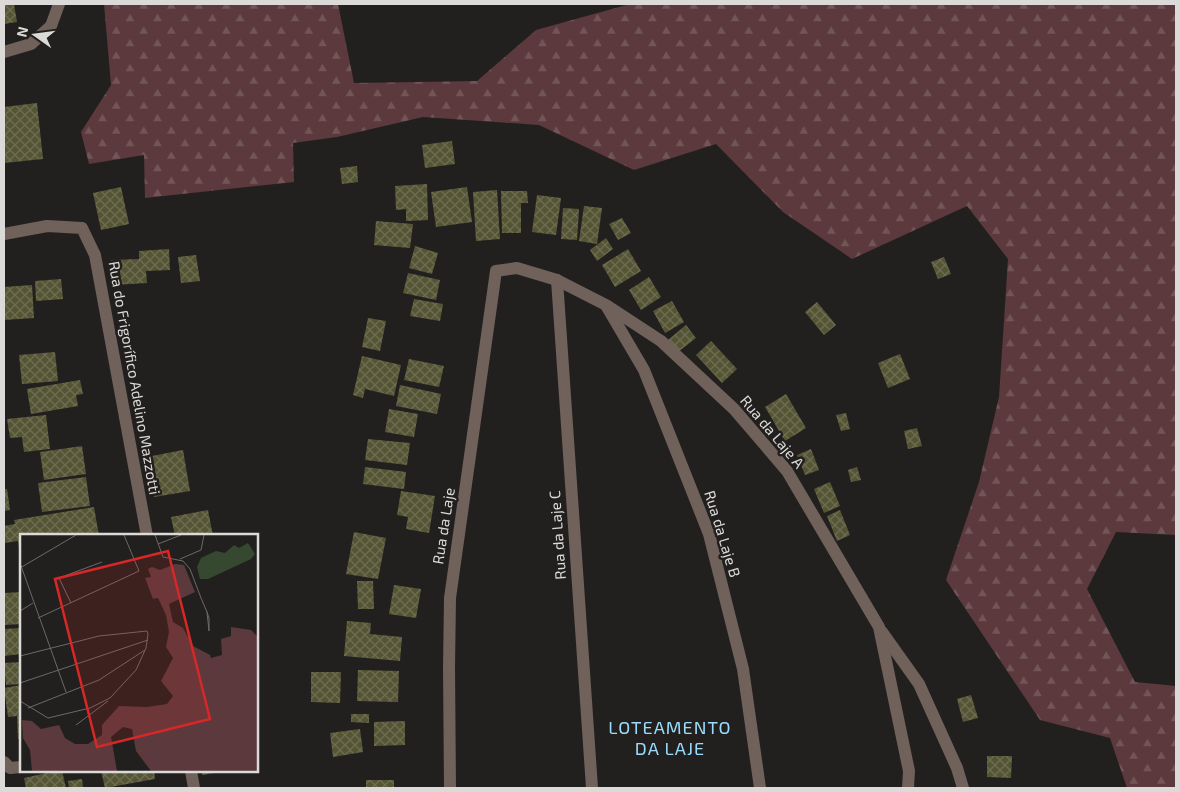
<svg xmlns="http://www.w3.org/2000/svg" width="1180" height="792" viewBox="0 0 1180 792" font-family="'Exo 2',sans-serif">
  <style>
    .forest { fill: url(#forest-firs) }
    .building { fill: url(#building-cross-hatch) }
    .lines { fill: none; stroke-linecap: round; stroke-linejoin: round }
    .minor { stroke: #70615a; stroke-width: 12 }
    .labels { text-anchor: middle; stroke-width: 5; stroke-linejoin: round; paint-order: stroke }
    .street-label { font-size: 15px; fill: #dcdad8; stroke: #22201e }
    .quarter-label { font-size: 18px; letter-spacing: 1px; fill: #9adbfc; stroke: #22201e }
    .inset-road { fill: none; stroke: #6c6a68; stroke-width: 1 }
    .view { fill: #d62828; fill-opacity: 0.15; stroke: #d62828; stroke-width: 2.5 }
    .inset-edge { fill: none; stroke: #dcdad8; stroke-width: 2.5 }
  </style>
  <defs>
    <pattern id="forest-firs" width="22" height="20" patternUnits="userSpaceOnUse" patternTransform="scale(1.25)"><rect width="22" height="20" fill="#5b393c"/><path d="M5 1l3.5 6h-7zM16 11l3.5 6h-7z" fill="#725557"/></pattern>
    <pattern id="building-cross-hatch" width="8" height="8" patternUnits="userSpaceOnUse" patternTransform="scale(1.25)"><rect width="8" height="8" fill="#555535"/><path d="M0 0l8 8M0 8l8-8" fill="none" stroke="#6d6d52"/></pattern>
  </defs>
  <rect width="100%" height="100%" fill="#22201e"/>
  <path class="forest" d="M104,4H338L354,83L477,81L536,30L630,4H1176V535L1116,532L1087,589L1135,682L1176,686V788H1127L1110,738L1040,720L946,580L979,482L999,397L1008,259L967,206L852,259L783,212L716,144L634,170L539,125L423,117L337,137L293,143L294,182L145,198L144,155L89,164L81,132L111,85Z"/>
  <g class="building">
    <path d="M4,4H14L17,22L4,24Z"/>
    <path d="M37,103L43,159L4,163V107Z"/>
    <path d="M452,141L455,164L425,168L422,145Z"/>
    <path d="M357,166L358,182L342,184L340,168Z"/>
    <path d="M427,184L428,220L406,221V209L396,210L395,186Z"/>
    <path d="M121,187L129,224L101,230L93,193Z"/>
    <path d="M467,187L472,222L436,227L431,192Z"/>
    <path d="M497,190L500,239L476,241L473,192Z"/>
    <path d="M501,191H527L528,203H521V233H502Z"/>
    <path d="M537,195L561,198L556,235L532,232Z"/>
    <path d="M584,206L602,208L597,244L579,241Z"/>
    <path d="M563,208L579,209L577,240L561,239Z"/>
    <path d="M622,218L631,233L618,240L609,224Z"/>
    <path d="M376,221L413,224L410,248L374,245Z"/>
    <path d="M606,238L613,249L597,261L590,250Z"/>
    <path d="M415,246L438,253L432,274L409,268Z"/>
    <path d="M169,249L170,270L146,271L147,283L113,285L111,260L139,259V251Z"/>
    <path d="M628,249L641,271L615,287L602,265Z"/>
    <path d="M196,255L200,281L181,283L178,257Z"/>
    <path d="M944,257L951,274L938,279L931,262Z"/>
    <path d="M408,273L440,280L436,300L403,293Z"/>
    <path d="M649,277L661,297L641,310L629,290Z"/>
    <path d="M61,279L63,299L36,301L35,281Z"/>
    <path d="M32,285L34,318L4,320V287Z"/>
    <path d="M414,299L443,304L440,321L410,316Z"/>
    <path d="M672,301L684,322L665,333L653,311Z"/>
    <path d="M817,302L836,325L824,335L805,312Z"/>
    <path d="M368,318L386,321L380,351L362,347Z"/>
    <path d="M686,325L696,338L678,352L668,340Z"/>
    <path d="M711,341L737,369L722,383L696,355Z"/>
    <path d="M55,352L58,381L22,384L19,355Z"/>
    <path d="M900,354L910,379L888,388L878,363Z"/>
    <path d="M362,356L401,365L394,396L365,389L363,398L353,395Z"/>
    <path d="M409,359L444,366L439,387L404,380Z"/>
    <path d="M80,380L83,394L76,395L78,406L31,414L27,389Z"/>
    <path d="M400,385L441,394L437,414L396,406Z"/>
    <path d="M786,394L806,428L785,441L765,407Z"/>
    <path d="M389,409L418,414L414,437L385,432Z"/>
    <path d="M846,413L850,429L841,431L836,415Z"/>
    <path d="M46,415L50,449L24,452L22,437L10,438L7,419Z"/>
    <path d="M917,428L922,446L908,449L904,431Z"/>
    <path d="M368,439L410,443L407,465L365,460Z"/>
    <path d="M82,446L86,474L44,480L40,452Z"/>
    <path d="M811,449L819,470L805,475L797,455Z"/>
    <path d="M183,450L190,491L154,497L147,457Z"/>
    <path d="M365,467L406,472L404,489L363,484Z"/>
    <path d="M857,467L861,480L851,482L848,470Z"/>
    <path d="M86,477L90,506L42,512L38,483Z"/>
    <path d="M830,482L840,506L824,513L814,489Z"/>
    <path d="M4,489H7L10,510L4,511Z"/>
    <path d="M401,491L435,496L429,533L406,529L408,517L397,515Z"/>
    <path d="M94,507L99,536H21L20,555L18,541L4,543V526L15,524L14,520Z"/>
    <path d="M208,510L213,536H175L171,517Z"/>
    <path d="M840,510L850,535L837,541L827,516Z"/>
    <path d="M354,532L386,538L378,579L346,574Z"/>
    <path d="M357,581H373L374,609H358Z"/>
    <path d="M394,585L421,589L416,618L389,614Z"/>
    <path d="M21,592V624L5,625L4,593Z"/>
    <path d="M347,621L371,623L370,634L402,637L400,661L344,656Z"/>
    <path d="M21,628V654L4,656V629Z"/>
    <path d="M21,662V684L6,685L4,663Z"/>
    <path d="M358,670L399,671L398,702L357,701Z"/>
    <path d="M311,672H341L340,703L311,702Z"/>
    <path d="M21,685V738L18,739L17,716L8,717L4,688Z"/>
    <path d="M971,695L978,718L963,722L957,699Z"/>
    <path d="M351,714H369V723L351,722Z"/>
    <path d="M405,721V745L374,746V722Z"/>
    <path d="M360,729L363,752L333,757L330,733Z"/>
    <path d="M987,756H1012L1011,778L987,777Z"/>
    <path d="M56,771H62L66,788H26L24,778Z"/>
    <path d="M101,771H154L155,779L105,788Z"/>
    <path d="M202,771H221V772L202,775Z"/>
    <path d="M82,779L83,788H69L68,781Z"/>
    <rect x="366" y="780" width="28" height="8"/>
  </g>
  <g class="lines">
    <g class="minor">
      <path d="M4,52L31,44L51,26L59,4"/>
      <path d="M4,234L47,226L82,228L95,255L147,536"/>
      <path d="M557,280L592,788"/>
      <path d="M607,307L644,370L709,534L743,669L760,788"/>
      <path d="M882,632L919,684L957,768L963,788"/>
      <path d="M4,762L10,768L21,767"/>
      <path d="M191,771L194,788"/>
      <path d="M450,788L449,667L450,598L496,271L517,268L557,280L606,305L661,341L734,409L787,471L879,627L909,771L908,788"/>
    </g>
  </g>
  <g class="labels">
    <g class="street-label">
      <text transform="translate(134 378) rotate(80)" y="5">Rua do Frigorífico Adelino Mazzotti</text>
      <text transform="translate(772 432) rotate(50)" y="5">Rua da Laje A</text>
      <text transform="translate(444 526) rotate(-81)" y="5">Rua da Laje</text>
      <text transform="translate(722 534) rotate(73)" y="5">Rua da Laje B</text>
      <text transform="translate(558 535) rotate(-94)" y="5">Rua da Laje C</text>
    </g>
    <g class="quarter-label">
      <text x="670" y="734">LOTEAMENTO<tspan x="670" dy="21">DA LAJE</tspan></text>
    </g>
  </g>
  <g transform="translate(20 534)">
    <rect width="238" height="238" fill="#22201e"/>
    <path d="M155,30L164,31L175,58L149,70L153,88L163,94L173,112L190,121L191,124L202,121L201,105L211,102V93L231,96L237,102V237H131L116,217L112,195L103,193L91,203L97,237H12L10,216L3,204L2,186L12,187L21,195L39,191L45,204L55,210H68L82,201V191L99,172L127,173L147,170L153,162L141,147L153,124L146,113L149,98L146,81L138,64L133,65L125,44L131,43L128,35L132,33L140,36Z" fill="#5b393c"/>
    <path d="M228,9L235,20L231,25L188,45H180L177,33L181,24L196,17L205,19L214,11L219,14Z" fill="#364930"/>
    <path class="inset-road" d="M135,1L143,23L163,27L170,35L181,64L187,78L189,84V97L187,78M138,10L161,1M160,25L181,16L184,1M0,29L46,158M0,34L56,1M51,69L39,44L82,28M0,77L13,69M18,84L119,37L104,1M0,122L79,102L127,97L128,100L126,114L116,136L90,164L70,174L28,184L0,167M0,149L128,106M8,174L79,146L125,116M56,191L88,167"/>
    <path class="view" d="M148,17L190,185L77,213L35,45Z"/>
    <rect width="238" height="238" class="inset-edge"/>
  </g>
  <rect width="1180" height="792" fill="none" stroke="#dcdad8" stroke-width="10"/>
  <g transform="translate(35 35) rotate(284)" stroke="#22201e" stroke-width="4" paint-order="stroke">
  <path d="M0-4L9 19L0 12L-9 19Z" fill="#dcdad8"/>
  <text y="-8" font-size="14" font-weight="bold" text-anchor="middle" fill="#dcdad8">N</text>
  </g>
</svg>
